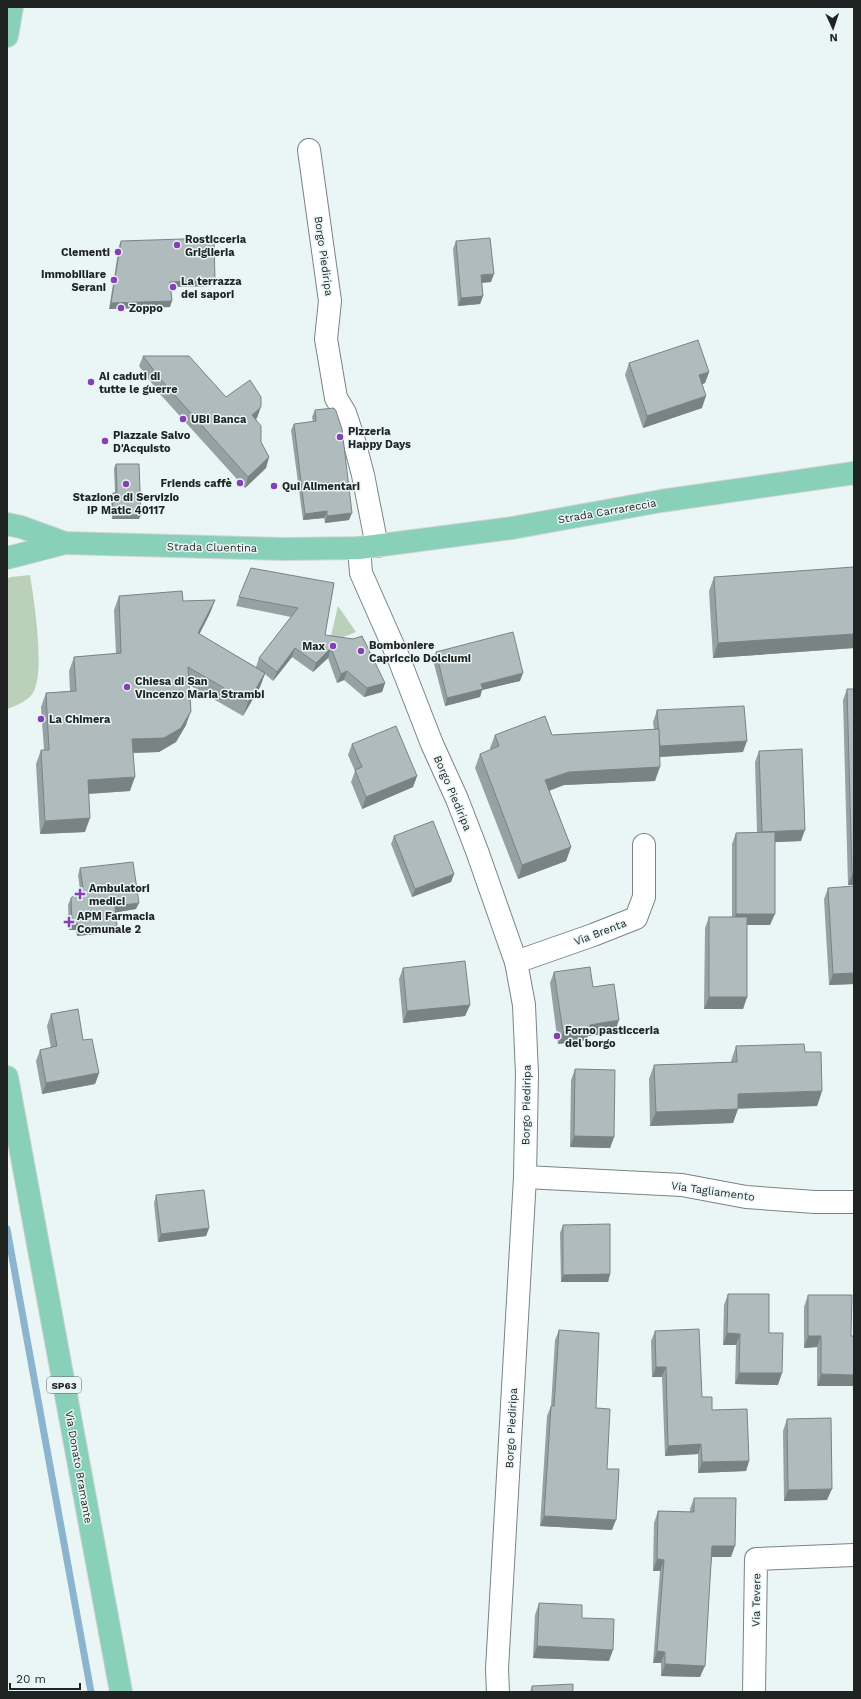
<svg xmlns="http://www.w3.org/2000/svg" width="861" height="1699" viewBox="0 0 861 1699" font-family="'Work Sans',sans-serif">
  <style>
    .green { fill: #bbd0b9 }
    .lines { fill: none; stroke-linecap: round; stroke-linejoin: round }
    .stream { stroke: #8bb4ce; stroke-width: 7 }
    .minor-casing { stroke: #798483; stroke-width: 24 }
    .major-casing { stroke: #d2d3d3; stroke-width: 24 }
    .minor { stroke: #fff; stroke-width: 22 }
    .major { stroke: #89d0b8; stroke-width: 22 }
    .wall { fill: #96a1a3 }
    .shaded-wall { fill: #7a8384 }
    .building { fill: #afbbbd; stroke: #7a8384 }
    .poi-dot { fill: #8540b3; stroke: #e9f6f5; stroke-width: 1.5 }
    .labels { text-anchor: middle; stroke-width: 3; stroke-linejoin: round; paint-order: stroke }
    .shield { fill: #e9f6f5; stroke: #5c6362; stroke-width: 1 }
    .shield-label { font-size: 10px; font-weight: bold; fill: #1f2423 }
    .poi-label { font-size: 11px; font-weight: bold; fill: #1f2423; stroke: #e9f6f5; text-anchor: start }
    .street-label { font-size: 11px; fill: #1f2423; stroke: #e9f6f5 }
  </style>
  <rect width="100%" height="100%" fill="#e9f6f5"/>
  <g class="green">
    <path d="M30,575C34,599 45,670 34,691C30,700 16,706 7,709V579L11,577Z"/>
    <path d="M338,606L356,632L338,639L331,636Z"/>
  </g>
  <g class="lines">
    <path class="stream" d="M7,1229L91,1692"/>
    <g class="minor-casing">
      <g id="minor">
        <path d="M309,150L330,301L326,339L336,398L345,413L353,437L363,475L377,546"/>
        <path d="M359,548L361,573L399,659L432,744L457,799L477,851L516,962L524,1005L527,1074L525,1177L497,1669L498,1692"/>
        <path d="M516,962L593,935L636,918L644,897V845"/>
        <path d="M525,1177L682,1185L746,1197L815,1202H854"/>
        <path d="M754,1692L756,1559L854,1555"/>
      </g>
    </g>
    <g class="major-casing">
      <g id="major">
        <path d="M7,36L12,7"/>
        <path d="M7,524L21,527L65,543L284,549L359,548L512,528L661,501L854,473"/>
        <path d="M7,558L65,543"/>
        <path d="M7,1077L121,1692"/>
      </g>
    </g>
    <use href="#minor" class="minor"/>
    <use href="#major" class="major"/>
  </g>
  <g class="wall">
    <path d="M121,241L213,286L171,287L170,307L109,309L119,246Z"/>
    <path d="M456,241L491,282L481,283L483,296L480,304L458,306L453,249Z"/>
    <path d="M143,356L226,397L257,418L256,419L261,442L269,457L266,468L245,488L159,393L139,366Z"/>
    <path d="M629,363L709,372L705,383L702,384V408L643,428L625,375Z"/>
    <path d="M315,410L349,520L325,523L324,518L303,520L291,430L294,424L313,422L312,417Z"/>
    <path d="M116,464L139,519H112L111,497L113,493H115L114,468Z"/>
    <path d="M854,567V648L713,658L709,591L714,577Z"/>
    <path d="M334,583L325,635L385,683L382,692L364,697L344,680L337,683L328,658L313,672L292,657L273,681L265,674L260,687L243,716L189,685L186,725L176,742L159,752L133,753L130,791L89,794L85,832L40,834L36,764L41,750H44L41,707L46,693L70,691L69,671L74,657L116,654L114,610L119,596L183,601L215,600L210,613L199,634L256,667L259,658L291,617L236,606L239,597Z"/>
    <path d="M436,652L520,681L482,690L480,697L445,706L433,660Z"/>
    <path d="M847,689H854V885H848L843,700Z"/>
    <path d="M657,710L743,752L660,757L655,781L564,785L549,791L571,847L566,861L518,879L475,768L480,754L490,750V748L495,735H552L654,730L653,722Z"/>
    <path d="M352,744L417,776L413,787L362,809L351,782L355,771L348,755Z"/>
    <path d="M759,751L801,841L775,842L770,925H747V997L743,1009H704L705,928L709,917H732V844L736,833L757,832L755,762Z"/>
    <path d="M394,836L454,874L451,882L412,897L391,844Z"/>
    <path d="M80,868L136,909L116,912L115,932L77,936L76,930H69L68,905L71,898L80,890L78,875Z"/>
    <path d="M828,888L854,984L829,985L824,899Z"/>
    <path d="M403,968L470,1005L465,1016L403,1023L399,979Z"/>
    <path d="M554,972L593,987L615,1032L588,1036L586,1040L558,1044L550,983Z"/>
    <path d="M51,1014L83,1040L99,1073L95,1084L42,1094L36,1061L40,1050L51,1048L47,1026Z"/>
    <path d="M736,1046L805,1052L822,1091L817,1106L738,1108L733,1123L650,1126L649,1079L654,1065L731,1062V1061Z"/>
    <path d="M575,1069L614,1137L610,1148L570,1147L571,1080Z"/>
    <path d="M156,1195L209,1228L206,1236L158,1242L154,1203Z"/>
    <path d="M563,1225L610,1274L608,1282H561L560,1233Z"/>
    <path d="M728,1294L778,1385L735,1384L736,1345H723L724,1305Z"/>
    <path d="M808,1295H852L817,1386V1347L804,1348V1307Z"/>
    <path d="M559,1330L596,1408L607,1469L612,1530L540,1526L547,1416L551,1406L555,1340Z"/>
    <path d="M655,1331L702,1397L712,1410L749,1461L746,1471L698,1473V1454L665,1456L662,1377H652L651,1341Z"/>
    <path d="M787,1419L827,1500L784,1501L783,1431Z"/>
    <path d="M694,1498L731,1557H712L700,1677L661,1676V1663H653L660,1571H653L654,1523L658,1511L690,1512V1509Z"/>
    <path d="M539,1603L582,1618L609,1661L533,1658L535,1615Z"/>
    <path d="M532,1686L573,1692H530Z"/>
  </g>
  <g class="shaded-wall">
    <path d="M494,274L491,282L478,283L481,275Z"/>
    <path d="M215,280L213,286L168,287L170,282Z"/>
    <path d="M483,296L480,304L458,306L461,298Z"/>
    <path d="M172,301L170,307L109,309L111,303Z"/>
    <path d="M709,372L705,383L695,387L699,375Z"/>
    <path d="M706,396L702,408L643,428L647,416Z"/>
    <path d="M261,407L257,418L248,425L252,415Z"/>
    <path d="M269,457L266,468L245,488L248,477Z"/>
    <path d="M327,511L324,518L303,520L305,514Z"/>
    <path d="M352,513L349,520L325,523L327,516Z"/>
    <path d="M141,515L139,519H112L113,516Z"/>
    <path d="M215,600L210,613L193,647L198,633Z"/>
    <path d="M854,634V648L713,658L718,643Z"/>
    <path d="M295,648L292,657L273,681L277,672Z"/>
    <path d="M331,648L328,658L313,672L316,663Z"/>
    <path d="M347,671L344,680L337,683L341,674Z"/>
    <path d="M265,673L260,687L243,716L248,702Z"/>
    <path d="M523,673L520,681L482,690L480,697L445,706L447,698L481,684Z"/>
    <path d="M385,683L382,692L364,697L367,688Z"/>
    <path d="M191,711L186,725L176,742L159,752L127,753L132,739Z"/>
    <path d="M747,741L743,752L656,757L660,746Z"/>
    <path d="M660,767L655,781L564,785L540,794L545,780L569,772Z"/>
    <path d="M417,776L413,787L362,809L366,797Z"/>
    <path d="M135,777L130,791L83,794L88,780Z"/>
    <path d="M90,818L85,832L40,834L45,821Z"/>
    <path d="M805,830L801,841L758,843L762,832Z"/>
    <path d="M571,847L566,861L518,879L522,865Z"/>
    <path d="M454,874L451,882L412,897L415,889Z"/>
    <path d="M852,874H854V885H848Z"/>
    <path d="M139,903L136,909L113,913L115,906Z"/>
    <path d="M736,914H775L770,925H732Z"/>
    <path d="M72,924H78L76,930H69Z"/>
    <path d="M117,926L115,932L77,936L79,930Z"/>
    <path d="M854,973V984L829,985L833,974Z"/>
    <path d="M709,997H747L743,1009H704Z"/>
    <path d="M470,1005L465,1016L403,1023L407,1011Z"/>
    <path d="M619,1020L615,1032L588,1036L586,1040L558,1044L563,1032L590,1025Z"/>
    <path d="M99,1073L95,1084L42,1094L46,1083Z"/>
    <path d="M822,1091L817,1106L732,1109L738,1094Z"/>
    <path d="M738,1109L733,1123L650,1126L656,1112Z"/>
    <path d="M574,1136L614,1137L610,1148L570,1147Z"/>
    <path d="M209,1228L206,1236L158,1242L161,1234Z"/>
    <path d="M610,1274L608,1282H561L563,1275Z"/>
    <path d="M727,1333L740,1334L736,1345H723Z"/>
    <path d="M808,1336H821L817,1347L804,1348Z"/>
    <path d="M656,1367H666L662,1377H652Z"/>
    <path d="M739,1373H782L778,1385L735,1384Z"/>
    <path d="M821,1374L854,1375V1386H817Z"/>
    <path d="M701,1444L698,1454L665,1456L668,1446Z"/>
    <path d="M749,1461L746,1471L698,1473L702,1462Z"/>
    <path d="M832,1489L827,1500L784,1501L788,1490Z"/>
    <path d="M544,1516L616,1520L612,1530L540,1526Z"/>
    <path d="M712,1546H735L731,1557H708Z"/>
    <path d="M657,1559L664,1560L660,1571H653Z"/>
    <path d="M537,1646L613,1650L609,1661L533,1658Z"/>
    <path d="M657,1651L665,1652L661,1663H653Z"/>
    <path d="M665,1664L705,1666L700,1677L661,1676Z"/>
  </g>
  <g class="building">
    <path d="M214,238L215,280L170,282L172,301L111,303L121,241Z"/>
    <path d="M490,238L494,274L481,275L483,296L461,298L456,241Z"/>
    <path d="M698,340L709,372L699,375L706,396L647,416L629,363Z"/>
    <path d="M143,356H189L226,397L250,380L261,397V407L252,415L261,426V442L269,457L248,477L163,382Z"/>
    <path d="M334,408L336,411L342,429L352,513L327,516V511L305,514L294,424L316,421L315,410Z"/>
    <path d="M116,464H139L141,515L113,516V493H117Z"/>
    <path d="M854,567V634L718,643L714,577Z"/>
    <path d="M251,568L334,583L325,635L353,639L362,636L385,683L367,688L347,671L341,674L331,648L316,663L295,648L277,672L259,658L298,608L239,597Z"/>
    <path d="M182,591L183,601L215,600L198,633L265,673L248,702L188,667L191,711L181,728L164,738L132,739L135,777L88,780L90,818L45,821L41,750H49L46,693L76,691L74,657L121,653L119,596Z"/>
    <path d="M513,632L523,673L481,684L483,689L447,698L436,652Z"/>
    <path d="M847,689H854V874H852Z"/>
    <path d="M744,706L747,741L660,746L657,710Z"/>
    <path d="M545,716L552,735L659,729L660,767L569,772L545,780L571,847L522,865L480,754L499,746L495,735Z"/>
    <path d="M396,726L417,776L366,797L355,770L362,767L352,744Z"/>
    <path d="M802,749L805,830L762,832L759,751Z"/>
    <path d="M433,821L454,874L415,889L394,836Z"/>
    <path d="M775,832V914H736V833Z"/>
    <path d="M133,862L139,903L115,906L117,926L79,930L78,924H72L71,898L83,888L80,868Z"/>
    <path d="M854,886V973L833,974L828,888Z"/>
    <rect x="709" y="917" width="38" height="80"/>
    <path d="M465,961L470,1005L407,1011L403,968Z"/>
    <path d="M590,967L593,987L614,984L619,1020L590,1025V1029L563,1032L554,972Z"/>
    <path d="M78,1009L83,1040L92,1039L99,1073L46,1083L40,1050L57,1046L51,1014Z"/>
    <path d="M804,1044L805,1052H821L822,1091L738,1094V1109L656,1112L654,1065L737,1062L736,1046Z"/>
    <path d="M575,1069L615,1070L614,1137L574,1136Z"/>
    <path d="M204,1190L209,1228L161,1234L156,1195Z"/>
    <path d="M610,1224V1274L563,1275V1225Z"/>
    <path d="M728,1294H769V1333H783L782,1373H739L740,1334L727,1333Z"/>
    <path d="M808,1295H852L851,1336H854V1375L821,1374V1336H808Z"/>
    <path d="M699,1329L702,1397H712V1410L747,1409L749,1461L702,1462L701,1444L668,1446L666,1367H656L655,1331Z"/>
    <path d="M559,1330L599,1333L596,1408L610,1409L607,1469H619L616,1520L544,1516L551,1406H554Z"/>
    <path d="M831,1418L832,1489L788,1490L787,1419Z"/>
    <path d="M694,1498H736L735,1546H712L705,1666L665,1664V1652L657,1651L664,1560L657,1559L658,1511L694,1512Z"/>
    <path d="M539,1603L582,1605V1618L614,1619L613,1650L537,1646Z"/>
    <path d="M573,1684V1692H532V1686Z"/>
  </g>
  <g class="poi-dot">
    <circle cx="177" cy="245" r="4"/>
    <circle cx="118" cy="252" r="4"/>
    <circle cx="114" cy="280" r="4"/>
    <circle cx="173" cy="287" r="4"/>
    <circle cx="121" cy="308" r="4"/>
    <circle cx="91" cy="382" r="4"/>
    <circle cx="183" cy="419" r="4"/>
    <circle cx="340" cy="437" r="4"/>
    <circle cx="105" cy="441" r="4"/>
    <circle cx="240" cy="483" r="4"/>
    <circle cx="126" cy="484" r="4"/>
    <circle cx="274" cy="486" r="4"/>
    <circle cx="333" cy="646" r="4"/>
    <circle cx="361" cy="651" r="4"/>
    <circle cx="127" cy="687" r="4"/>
    <circle cx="41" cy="719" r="4"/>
    <path d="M78 888h4v4h4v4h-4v4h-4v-4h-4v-4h4z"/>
    <path d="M67 916h4v4h4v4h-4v4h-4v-4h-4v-4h4z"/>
    <circle cx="557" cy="1036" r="4"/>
  </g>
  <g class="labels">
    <rect class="shield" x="47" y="1377" width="34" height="16" rx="3"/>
    <g class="shield-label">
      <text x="64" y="1389">SP63</text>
    </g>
    <g class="poi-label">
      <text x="185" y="243">Rosticceria<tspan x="185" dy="13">Griglieria</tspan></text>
      <text x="110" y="256" text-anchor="end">Clementi</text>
      <text x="106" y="278" text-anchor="end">Immobiliare<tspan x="106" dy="13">Serani</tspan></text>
      <text x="181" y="285">La terrazza<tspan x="181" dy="13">dei sapori</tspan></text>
      <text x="129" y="312">Zoppo</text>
      <text x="99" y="380">Ai caduti di<tspan x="99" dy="13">tutte le guerre</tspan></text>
      <text x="191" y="423">UBI Banca</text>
      <text x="348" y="435">Pizzeria<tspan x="348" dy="13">Happy Days</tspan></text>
      <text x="113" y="439">Piazzale Salvo<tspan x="113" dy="13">D'Acquisto</tspan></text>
      <text x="232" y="487" text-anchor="end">Friends caffè</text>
      <text x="282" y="490">Qui Alimentari</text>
      <text x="126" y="501" text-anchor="middle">Stazione di Servizio<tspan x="126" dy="13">IP Matic 40117</tspan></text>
      <text x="369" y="649">Bomboniere<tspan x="369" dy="13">Capriccio Dolciumi</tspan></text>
      <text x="325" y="650" text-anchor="end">Max</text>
      <text x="135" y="685">Chiesa di San<tspan x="135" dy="13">Vincenzo Maria Strambi</tspan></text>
      <text x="49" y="723">La Chimera</text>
      <text x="89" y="892">Ambulatori<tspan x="89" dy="13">medici</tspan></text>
      <text x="77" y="920">APM Farmacia<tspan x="77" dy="13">Comunale 2</tspan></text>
      <text x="565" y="1034">Forno pasticceria<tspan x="565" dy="13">del borgo</tspan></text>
    </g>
    <g class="street-label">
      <text transform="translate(324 256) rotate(82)" y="4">Borgo Piediripa</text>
      <text transform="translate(607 511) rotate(-10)" y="4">Strada Carrareccia</text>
      <text transform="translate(212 547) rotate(1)" y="4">Strada Cluentina</text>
      <text transform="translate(453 793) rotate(67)" y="4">Borgo Piediripa</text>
      <text transform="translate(600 932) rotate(-21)" y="4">Via Brenta</text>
      <text transform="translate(526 1105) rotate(-89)" y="4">Borgo Piediripa</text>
      <text transform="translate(713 1191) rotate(8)" y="4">Via Tagliamento</text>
      <text transform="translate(511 1428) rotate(-87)" y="4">Borgo Piediripa</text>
      <text transform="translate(79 1467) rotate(80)" y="4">Via Donato Bramante</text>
      <text transform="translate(756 1600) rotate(-89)" y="4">Via Tevere</text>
    </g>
  </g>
  <rect width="861" height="1699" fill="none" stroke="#1f2423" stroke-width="16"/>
  <g transform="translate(833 28) rotate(177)" stroke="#e9f6f5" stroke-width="3" paint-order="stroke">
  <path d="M0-3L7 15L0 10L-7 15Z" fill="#1f2423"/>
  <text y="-6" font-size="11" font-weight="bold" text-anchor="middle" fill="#1f2423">N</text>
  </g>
  <path d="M10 1683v6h70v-6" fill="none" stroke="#1f2423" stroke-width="2"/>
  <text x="16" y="1683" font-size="12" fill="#1f2423" stroke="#e9f6f5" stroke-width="3" paint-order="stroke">20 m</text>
</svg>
